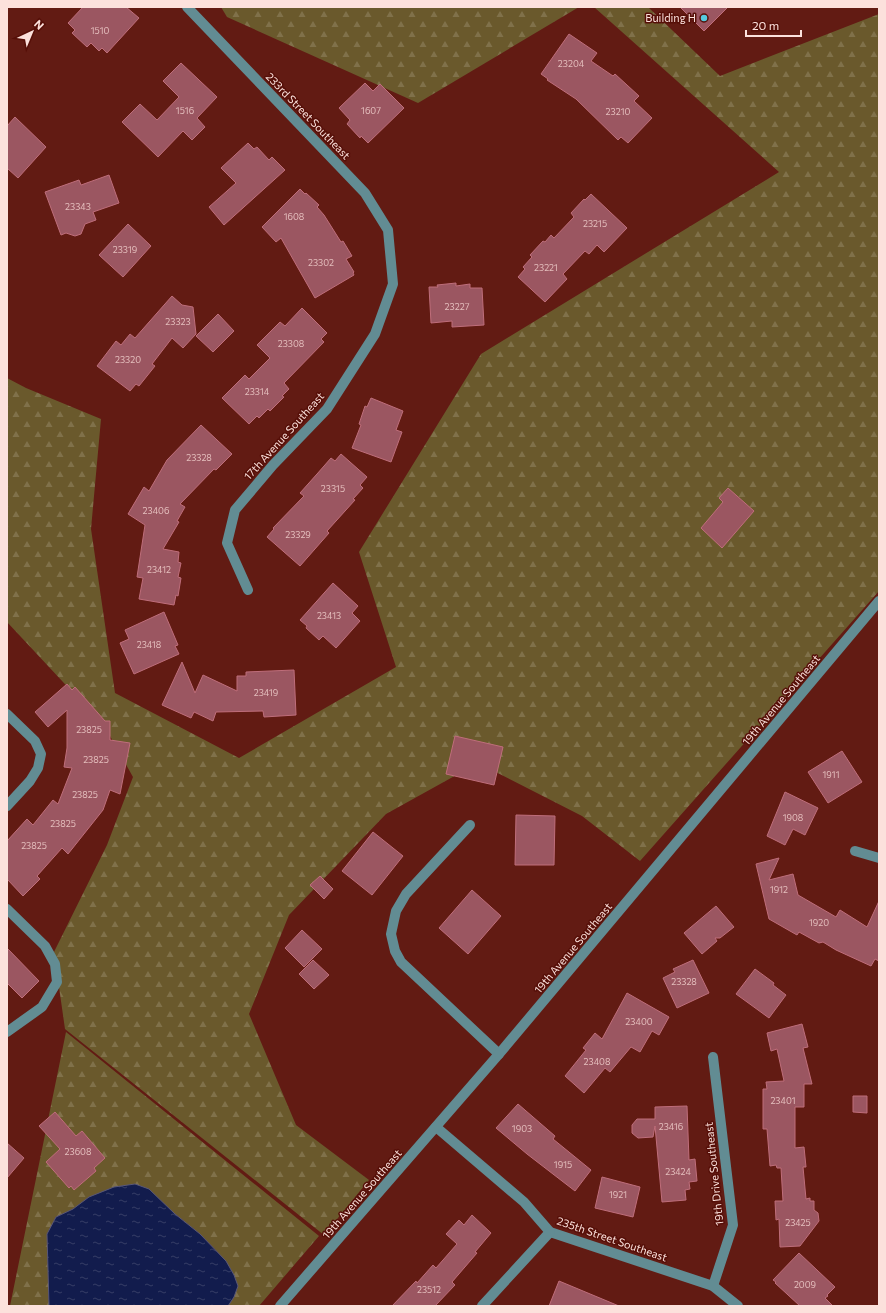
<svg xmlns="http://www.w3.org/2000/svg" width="886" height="1313" viewBox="0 0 886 1313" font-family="Commissioner,sans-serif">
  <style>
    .forest { fill: url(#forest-firs) }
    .water { fill: url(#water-ripples); stroke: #585778 }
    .building { fill: #9b5661; stroke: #bf6e7b }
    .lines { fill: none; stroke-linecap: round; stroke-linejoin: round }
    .minor { stroke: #628c93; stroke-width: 10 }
    .poi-dot { fill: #54cade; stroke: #560f08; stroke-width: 1.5 }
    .labels { text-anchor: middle; stroke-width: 3; stroke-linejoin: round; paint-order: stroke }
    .number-label { font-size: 9px; fill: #e4bebd }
    .poi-label { font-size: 11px; fill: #fce1dc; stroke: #560f08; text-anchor: end }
    .street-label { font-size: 11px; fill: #fce1dc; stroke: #560f08 }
  </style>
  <defs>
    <pattern id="forest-firs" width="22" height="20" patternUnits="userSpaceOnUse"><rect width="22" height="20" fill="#6a592c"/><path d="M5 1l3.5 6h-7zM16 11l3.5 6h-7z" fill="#80714a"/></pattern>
    <pattern id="water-ripples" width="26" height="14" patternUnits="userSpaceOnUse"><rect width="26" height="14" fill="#121c4d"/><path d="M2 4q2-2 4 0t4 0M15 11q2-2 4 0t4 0" fill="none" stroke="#353d66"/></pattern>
  </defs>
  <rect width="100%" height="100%" fill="#621b13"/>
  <g class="forest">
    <path d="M221,7H579L418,103L227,17Z"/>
    <path d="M594,7H648L720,76L879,14V591L640,861L582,816L478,763L386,814L289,915L249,1014L296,1125L369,1180L324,1235L65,1029L54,952L107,845L133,777L105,727L7,622V378L26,388L101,419L91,529L115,693L239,758L396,667L359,552L481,354L779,172Z"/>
    <path d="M66,1032L319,1236L259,1306H228L234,1297L226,1261L200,1234L175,1214L89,1197L73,1209L56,1217L47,1234L49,1306H10Z"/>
  </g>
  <path class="water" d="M135,1184L149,1189L175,1214L200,1234L226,1261L234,1275L238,1286L234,1297L228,1306H49L47,1234L56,1217L73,1209L89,1197L114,1187Z"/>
  <g class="building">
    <path d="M83,7H126L139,18L107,53L102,48L99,51L91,43L87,47L72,33L75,30L68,23Z"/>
    <path d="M680,7H728L704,31Z"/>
    <path d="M569,34L597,53L591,61L613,76L615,74L639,96L634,101L652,118L628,143L621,137L618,140L576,99L547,80L548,79L541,74Z"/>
    <path d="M181,63L217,97L197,118L205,127L192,140L183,131L158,157L122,122L140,104L157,120L179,97L163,81Z"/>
    <path d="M365,83L373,91L380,84L404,108L368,143L361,136L360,138L347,124L350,120L339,108Z"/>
    <path d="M15,117L46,147L18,178L7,168V126Z"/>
    <path d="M248,143L254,149L257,147L269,160L272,157L285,170L224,225L209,207L236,183L221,168Z"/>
    <path d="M109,175L119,203L93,212L96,220L85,224L81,234L75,236L66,233L61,235L45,192L79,180L81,185Z"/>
    <path d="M300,189L305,194L306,193L319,205L317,207L324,215L341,242L343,241L352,256L346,259L354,272L353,273L354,275L315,298L281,238L276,242L262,227Z"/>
    <path d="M591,194L627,228L604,252L597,245L589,254L585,251L563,274L567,279L545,302L518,277L525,269L523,267L532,257L530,255L543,241L545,242L551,235L554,238L574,217L571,213L584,199L585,200Z"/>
    <path d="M128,224L151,246L123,277L99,255Z"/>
    <path d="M456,283V286L470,284V288H482L484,325L452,327V321L431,323L429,287H438L437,285Z"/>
    <path d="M172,296L182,305L193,307L196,334L183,348L172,338L152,364L155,366L139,386L136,384L130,391L97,366L116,341L121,345L130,334L135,338Z"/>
    <path d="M302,308L327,333L321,339L324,342L284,383L289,389L282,396L284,397L270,411L268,409L259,418L257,416L249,424L222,398L245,375L249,379L270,358L257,345L280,322L285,326Z"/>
    <path d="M218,314L234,331L213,352L196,336Z"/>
    <path d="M371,398L403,411L396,430L402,432L391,462L352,448L361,425L359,424L365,406L367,407Z"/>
    <path d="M201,425L232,454L216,470L214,469L180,504L185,507L177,521L179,522L163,549L179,552L178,562L181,563L178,577L181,578L178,596L176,595L174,605L139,599L143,578L137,577L145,525L128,514L144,487L149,491L167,460Z"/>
    <path d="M341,454L367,477L360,485L363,488L353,499L355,500L327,531L329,533L300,566L267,537L274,529L273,528L304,496L300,493L317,474L331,458L335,461Z"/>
    <path d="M728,488L754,511L722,548L701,528L723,502L719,498Z"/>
    <path d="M333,583L358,606L352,613L360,621L336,648L323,636L319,640L306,628L307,626L300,620Z"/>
    <path d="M164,612L178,645L175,646L179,654L134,674L120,643L129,639L125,630Z"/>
    <path d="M182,662L195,693L203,675L237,691V676H246V672L294,670L296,715L264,717L263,711L216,712L213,721L194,712L191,718L162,705Z"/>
    <path d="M67,684L72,690L75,687L105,721H110V740L130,743L120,794L110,790L103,810L68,854L62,848L37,876L40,879L23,896L7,879V841L27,819L33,825L53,800L58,804L72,768L64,767L67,748V710L48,727L35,712Z"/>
    <path d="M455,736L503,747L494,785L446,774Z"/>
    <path d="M842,751L862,782L828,803L808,772Z"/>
    <path d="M785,792L818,808L805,835L793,829L785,845L767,836Z"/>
    <path d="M516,815L555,816L554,865H515Z"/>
    <path d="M373,832L403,856L372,895L342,871Z"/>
    <path d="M779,858L769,880L793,874L798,895L836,917L840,910L867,927L879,901V961L875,959L871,966L836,950L823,942L819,943L799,932L797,935L769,919L756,864Z"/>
    <path d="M320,876L333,889L324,899L310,885Z"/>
    <path d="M472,890L501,916L468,954L439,928Z"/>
    <path d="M716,906L734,927L720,938H715L717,941L702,954L684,933Z"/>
    <path d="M302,930L322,949L304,967L285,948Z"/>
    <path d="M7,948L39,981L22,998L7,983Z"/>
    <path d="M313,960L329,975L314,989L299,974Z"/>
    <path d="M693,960L709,993L677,1008L663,978L675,972L673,969Z"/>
    <path d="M755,969L774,983L773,985L786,995L769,1018L736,994Z"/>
    <path d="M627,993L669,1017L659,1035L652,1031L640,1052L631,1047L610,1072L605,1068L584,1093L565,1076L586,1050L583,1048L595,1033L602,1039Z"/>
    <path d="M802,1024L808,1047L803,1048L812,1084H804V1107H795V1148L804,1147L806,1167H803L806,1199L810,1198V1201H814V1210L818,1213L819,1221L800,1246L780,1247L779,1219L776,1220L775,1201H783L781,1168H777L776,1165L770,1166L767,1129H763V1089H767L766,1082L784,1081L777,1049L771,1051L767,1033Z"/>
    <path d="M853,1096H867V1113L853,1112Z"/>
    <path d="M518,1104L555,1136L553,1139L591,1170L575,1191L527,1154L496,1128Z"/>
    <path d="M687,1106L689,1160L695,1159L697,1181L689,1182L690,1189L685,1190L686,1200L662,1202L655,1126L653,1137L638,1138L632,1133V1125L637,1119H655V1107Z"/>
    <path d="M55,1112L76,1136L82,1131L105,1158L94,1168L96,1171L74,1190L71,1186L69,1188L46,1162L60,1149L39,1126Z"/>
    <path d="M7,1143L24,1158L7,1178Z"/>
    <path d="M602,1177L640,1187L633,1217L595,1208Z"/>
    <path d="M472,1215L491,1233L475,1252L477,1253L452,1282L455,1285L435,1306H392L416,1281L417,1283L433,1265L436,1268L457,1244L446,1234L459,1220L464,1225Z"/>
    <path d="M799,1253L835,1287L827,1295L828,1296L825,1298L833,1306H800L775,1283L776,1282L773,1280Z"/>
    <path d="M559,1281L619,1306H549Z"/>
  </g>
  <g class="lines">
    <g class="minor">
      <path d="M187,7L365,193L388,230L393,284L375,334L327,409L273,465L235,510L227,543L248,590"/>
      <path d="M7,714L35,741L41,754L38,768L30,781L7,806"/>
      <path d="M470,825L406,894L396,911L391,934L395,951L401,962L499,1054"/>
      <path d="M855,851L879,858"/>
      <path d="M7,909L45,946L55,964L57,982L42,1007L7,1032"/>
      <path d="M713,1057L733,1225L713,1286"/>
      <path d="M436,1127L524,1202L550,1232L713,1286L738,1306"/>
      <path d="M280,1306L499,1054L879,601"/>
      <path d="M482,1306L550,1232"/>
    </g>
  </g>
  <circle class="poi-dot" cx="704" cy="18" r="4"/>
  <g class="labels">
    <g class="number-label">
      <text x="100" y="34">1510</text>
      <text x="571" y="67">23204</text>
      <text x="185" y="114">1516</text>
      <text x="371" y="114">1607</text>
      <text x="618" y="115">23210</text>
      <text x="78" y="210">23343</text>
      <text x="294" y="220">1608</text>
      <text x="595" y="227">23215</text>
      <text x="125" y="253">23319</text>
      <text x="321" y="266">23302</text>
      <text x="546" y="271">23221</text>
      <text x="457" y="310">23227</text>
      <text x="178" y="325">23323</text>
      <text x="291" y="347">23308</text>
      <text x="128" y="363">23320</text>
      <text x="257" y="395">23314</text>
      <text x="199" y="461">23328</text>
      <text x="333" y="492">23315</text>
      <text x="156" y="514">23406</text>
      <text x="298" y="538">23329</text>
      <text x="159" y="573">23412</text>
      <text x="329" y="619">23413</text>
      <text x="149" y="648">23418</text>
      <text x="266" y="696">23419</text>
      <text x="89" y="733">23825</text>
      <text x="96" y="763">23825</text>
      <text x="831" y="778">1911</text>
      <text x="85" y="798">23825</text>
      <text x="793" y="821">1908</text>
      <text x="63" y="827">23825</text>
      <text x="34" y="849">23825</text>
      <text x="779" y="893">1912</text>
      <text x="819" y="926">1920</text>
      <text x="684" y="985">23328</text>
      <text x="639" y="1025">23400</text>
      <text x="597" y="1065">23408</text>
      <text x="783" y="1104">23401</text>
      <text x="671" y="1130">23416</text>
      <text x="522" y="1132">1903</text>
      <text x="78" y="1155">23608</text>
      <text x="563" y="1168">1915</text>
      <text x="678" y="1175">23424</text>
      <text x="618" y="1198">1921</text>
      <text x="798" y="1226">23425</text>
      <text x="805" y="1288">2009</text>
      <text x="429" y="1293">23512</text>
    </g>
    <g class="poi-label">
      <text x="696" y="22">Building H</text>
    </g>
    <g class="street-label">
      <text transform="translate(308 116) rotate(46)" y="4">233rd Street Southeast</text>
      <text transform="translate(284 436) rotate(-48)" y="4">17th Avenue Southeast</text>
      <text transform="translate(781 700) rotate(-50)" y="4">19th Avenue Southeast</text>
      <text transform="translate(573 948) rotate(-50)" y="4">19th Avenue Southeast</text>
      <text transform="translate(714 1174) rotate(-96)" y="4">19th Drive Southeast</text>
      <text transform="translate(362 1194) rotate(-49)" y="4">19th Avenue Southeast</text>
      <text transform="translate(612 1239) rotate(19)" y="4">235th Street Southeast</text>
    </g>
  </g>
  <rect width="886" height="1313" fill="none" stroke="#fce1dc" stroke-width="16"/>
  <g transform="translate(32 32) rotate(44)" stroke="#560f08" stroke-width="3" paint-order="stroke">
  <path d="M0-3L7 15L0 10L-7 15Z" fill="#fce1dc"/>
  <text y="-6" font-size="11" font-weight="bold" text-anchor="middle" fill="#fce1dc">N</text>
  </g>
  <path d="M746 30v6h55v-6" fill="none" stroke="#fce1dc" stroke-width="2"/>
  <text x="752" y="30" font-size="12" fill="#fce1dc" stroke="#560f08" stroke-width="3" paint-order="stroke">20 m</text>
</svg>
